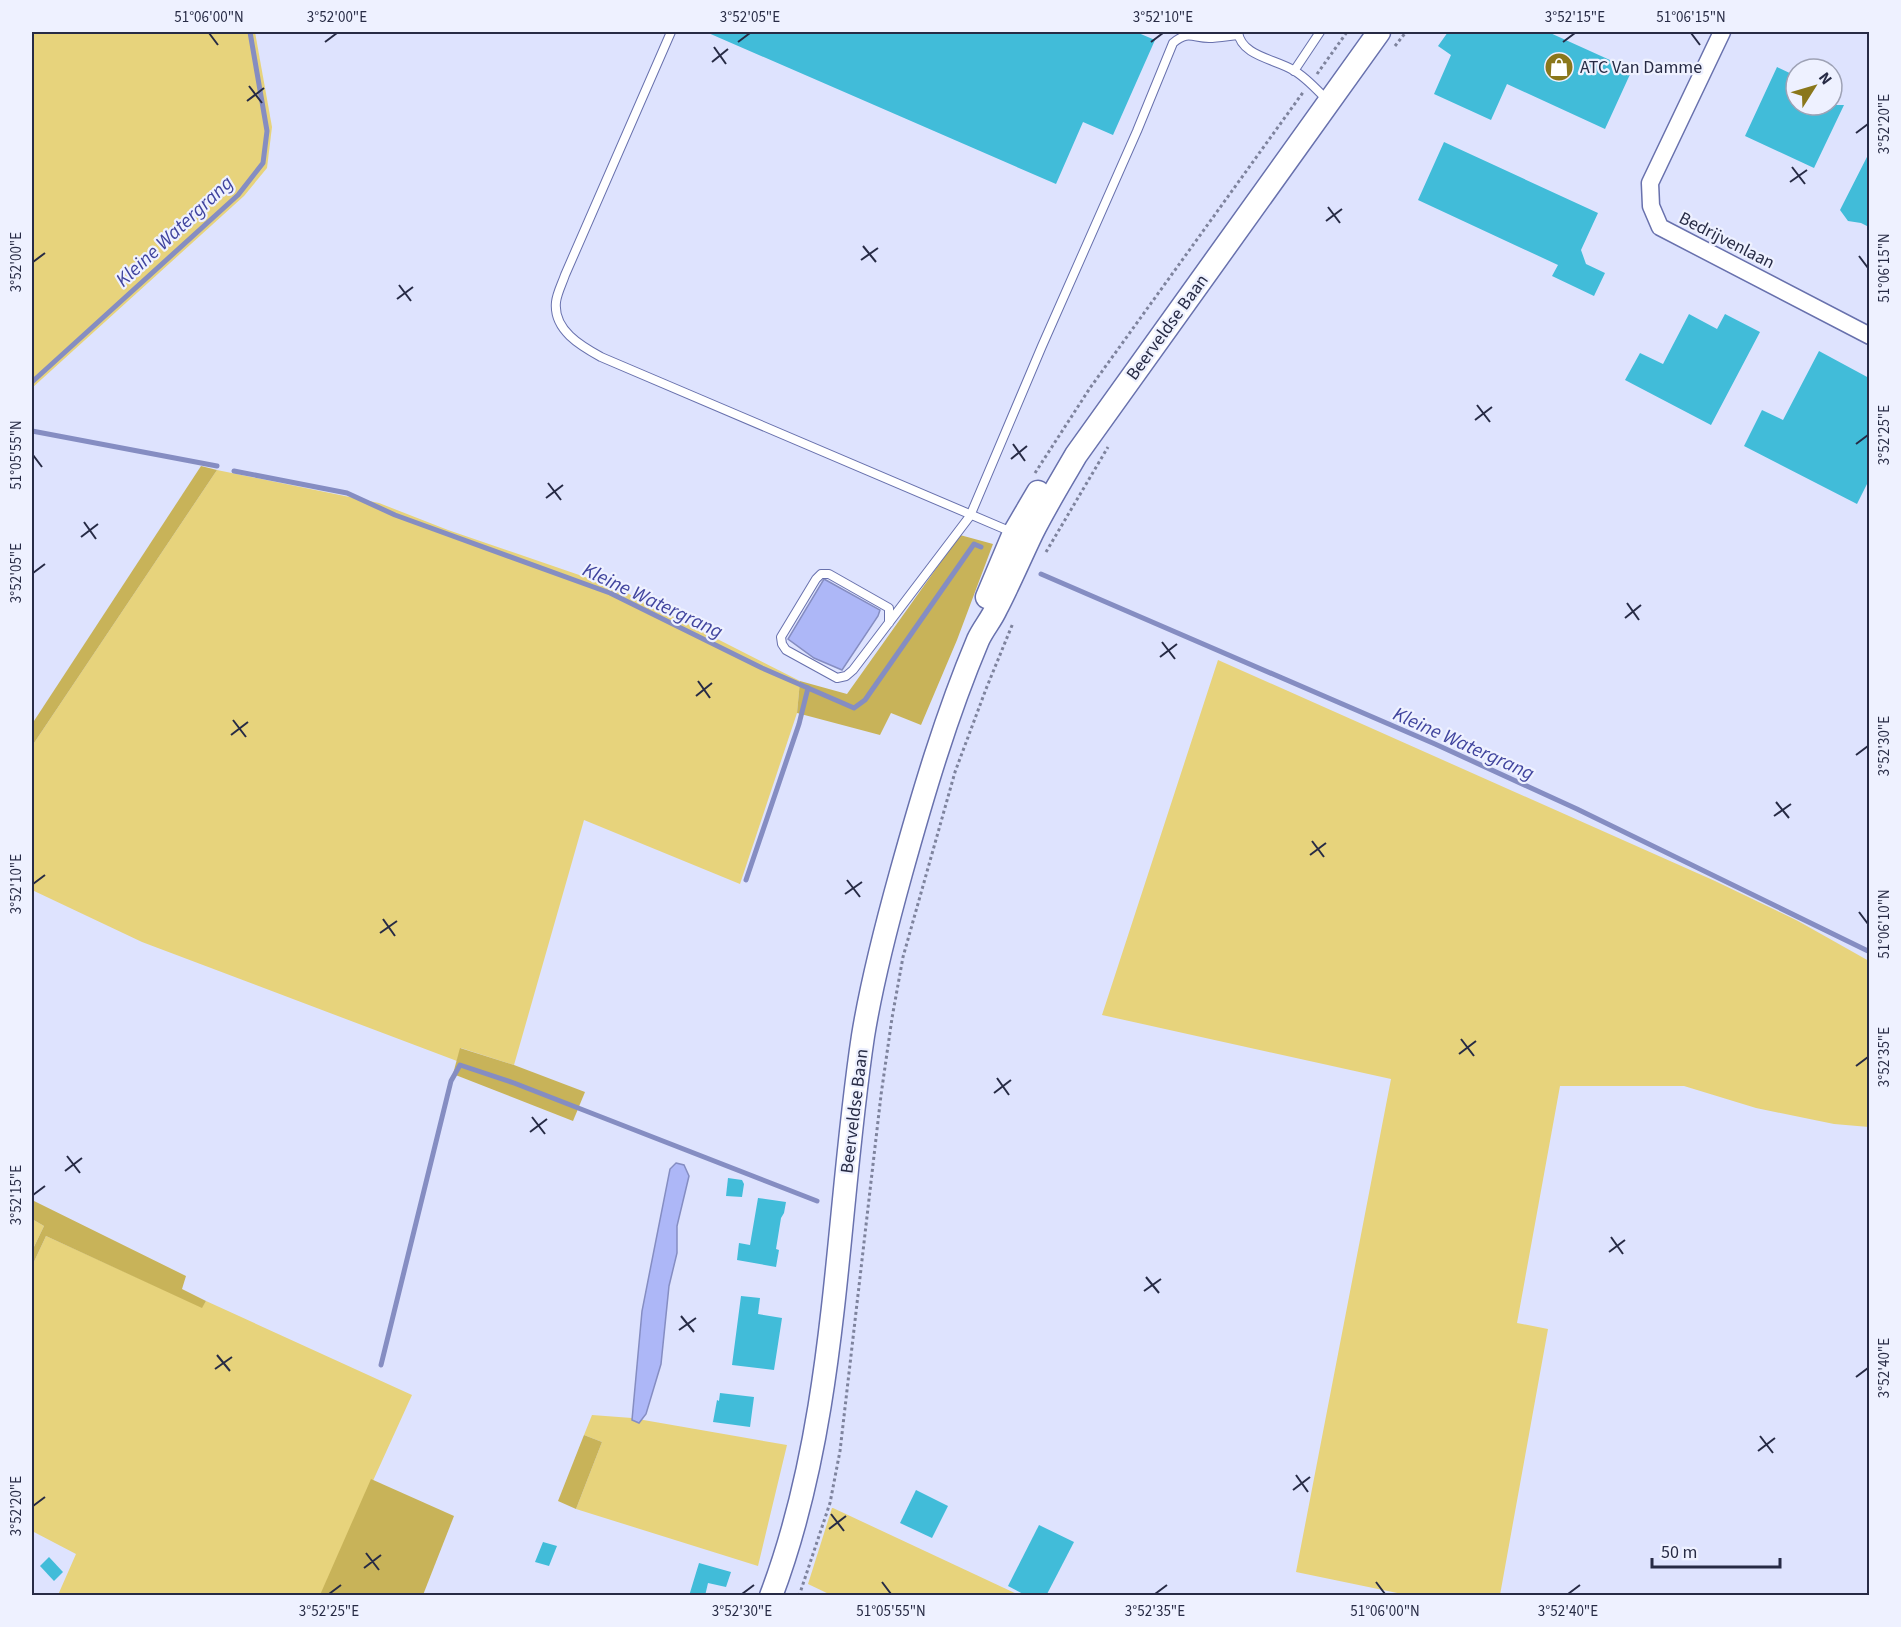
<svg xmlns="http://www.w3.org/2000/svg" width="1901" height="1627" viewBox="0 0 1901 1627" font-family="'Source Sans 3',sans-serif">
  <style>
    .green { fill: #e7d37c }
    .forest { fill: #c8b359 }
    .water { fill: #adb7f7; stroke: #858dc2; stroke-width: 1.5 }
    .lines { fill: none; stroke-linecap: round; stroke-linejoin: round }
    .stream { stroke: #858dc2; stroke-width: 5 }
    .building { fill: #41bcd9 }
    .lane-casing { stroke: #6871ad; stroke-width: 10 }
    .street-casing { stroke: #6871ad; stroke-width: 19 }
    .secondary-casing { stroke: #6871ad; stroke-width: 25 }
    .path { stroke: #7e839d; stroke-width: 3; stroke-dasharray: 3 3; stroke-linecap: butt }
    .lane { stroke: #fff; stroke-width: 8 }
    .street { stroke: #fff; stroke-width: 16 }
    .secondary { stroke: #fff; stroke-width: 22 }
    .ticks { fill: none; stroke: #272b45; stroke-width: 2 }
    .labels { text-anchor: middle; stroke-width: 4.5; stroke-linejoin: round; paint-order: stroke }
    .poi-label { font-size: 18px; fill: #272b45; stroke: #eef1ff; text-anchor: start }
    .street-label { font-size: 18px; fill: #272b45; stroke: #eef1ff }
    .water-label { font-size: 20px; font-style: italic; fill: #40449e; stroke: #eef1ff }
    .neatline { fill: none; stroke: #272b45; stroke-width: 2 }
    .ticks-label { font-size: 15px; text-anchor: middle; fill: #272b45 }
  </style>
  <rect width="100%" height="100%" fill="#dee3fe"/>
  <g class="green">
    <path d="M32,32H255L272,127L267,168L244,196L32,388Z"/>
    <path d="M217,470L379,503L448,530L617,588L800,681L797,713L740,884L584,820L514,1065L461,1048L457,1061L142,942L32,890V746Z"/>
    <path d="M1218,660L1715,881L1798,921L1869,961V1127L1834,1124L1756,1108L1684,1086H1560L1517,1323L1548,1329L1500,1595H1407L1296,1572L1391,1079L1102,1015Z"/>
    <path d="M32,1219L44,1226L32,1251Z"/>
    <path d="M46,1236L202,1307L206,1301L412,1395L321,1595H58L76,1554L32,1531V1266Z"/>
    <path d="M592,1415L632,1418L787,1445L758,1566L576,1509L602,1442L584,1435Z"/>
    <path d="M832,1508H833L1019,1595H831L808,1584Z"/>
  </g>
  <g class="forest">
    <path d="M201,466L217,470L32,746V724Z"/>
    <path d="M960,535L993,544L957,640L921,725L891,713L880,735L797,713L800,681L847,694Z"/>
    <path d="M460,1048L514,1065L585,1092L573,1121L453,1074Z"/>
    <path d="M32,1200L186,1276L182,1289L206,1301L202,1308L46,1236L32,1266V1251L44,1226L32,1219Z"/>
    <path d="M584,1435L602,1442L576,1509L558,1501Z"/>
    <path d="M371,1479L454,1516L423,1595H320Z"/>
  </g>
  <g class="water">
    <path d="M824,579L880,610L878,616L842,670L814,658L788,639Z"/>
    <path d="M676,1163L684,1165L689,1176L677,1226V1253L669,1286L661,1364L646,1414L639,1423L632,1420L642,1311L670,1169Z"/>
  </g>
  <g class="lines">
    <g class="stream">
      <path d="M32,382L238,195L263,163L267,131L250,32"/>
      <path d="M32,431L217,466"/>
      <path d="M234,471L347,493L395,515L610,593L762,668L854,708L865,700L974,544L981,547"/>
      <path d="M1041,574L1435,744L1577,809L1870,952"/>
      <path d="M746,880L799,724L808,688"/>
      <path d="M381,1365L451,1081L460,1065L514,1083L817,1201"/>
    </g>
  </g>
  <g class="building">
    <path d="M706,32H1136L1155,40L1113,135L1083,122L1056,184Z"/>
    <path d="M1448,32H1548L1632,70L1605,129L1507,84L1491,120L1434,94L1451,55L1438,46Z"/>
    <path d="M1777,67L1796,76V105H1844L1814,168L1745,136Z"/>
    <path d="M1444,142L1598,213L1581,250L1586,264L1605,273L1594,296L1552,276L1558,265L1418,200Z"/>
    <path d="M1869,153V227L1861,223L1848,221L1840,210Z"/>
    <path d="M1689,314L1717,329L1725,314L1760,332L1711,425L1625,380L1640,353L1663,364Z"/>
    <path d="M1819,351L1869,378V480L1857,504L1744,446L1762,410L1783,420Z"/>
    <path d="M728,1178L742,1180L744,1184L742,1197L726,1196Z"/>
    <path d="M758,1198L786,1202L784,1213L781,1218L776,1249L779,1250L776,1267L737,1260L739,1243L750,1245Z"/>
    <path d="M741,1296L760,1298L758,1314L782,1318L774,1370L732,1365Z"/>
    <path d="M720,1393L754,1397L750,1427L713,1422L717,1400L719,1401Z"/>
    <path d="M916,1490L948,1506L932,1538L900,1523Z"/>
    <path d="M1039,1525L1074,1542L1046,1596H1027L1008,1586Z"/>
    <path d="M543,1542L557,1546L549,1566L535,1562Z"/>
    <path d="M49,1557L63,1572L54,1581L40,1566Z"/>
    <path d="M699,1563L731,1572L726,1587L708,1583L705,1596H689Z"/>
  </g>
  <g class="lines">
    <g class="lane-casing">
      <g id="lane">
        <path d="M671,32L565,275C562,284 557,293 556,302C553,330 581,346 601,357L1014,533"/>
        <path d="M1238,32C1241,56 1275,59 1293,70C1306,77 1318,91 1328,101"/>
        <path d="M1294,71L1320,32"/>
        <path d="M889,623V608L829,574H821L816,579L781,637L782,644L786,650L837,678L846,676L853,670L970,516L1042,346L1137,131L1173,43C1188,30 1193,38 1209,38C1218,38 1228,36 1238,35"/>
      </g>
    </g>
    <g class="street-casing">
      <path id="street" d="M1722,32L1650,183L1651,206L1660,227L1870,336"/>
    </g>
    <g class="secondary-casing">
      <g id="secondary">
        <path d="M987,597L1014,533L1038,492"/>
        <path d="M771,1596C838,1419 835,1221 863,1036C872,980 886,927 901,873C923,794 946,716 978,640C983,629 991,620 996,609C1009,584 1020,558 1032,533C1045,507 1061,481 1076,455L1379,32"/>
      </g>
    </g>
    <g class="path">
      <path d="M1395,46L1406,32"/>
      <path d="M1317,74L1347,32"/>
      <path d="M1035,473L1090,388L1304,91"/>
      <path d="M1046,552L1108,447"/>
      <path d="M799,1596L830,1503L840,1451L881,1095L892,1018L903,957L955,772L986,689L1013,623"/>
    </g>
    <use href="#lane" class="lane"/>
    <use href="#street" class="street"/>
    <use href="#secondary" class="secondary"/>
  </g>
  <path class="ticks" d="M209,33L218,45M1691,33L1700,45M325,42L337,33M738,42L750,33M1151,42L1163,33M1563,42L1575,33M714,47L726,64M712,62L728,49M249,86L262,103M247,101L264,88M1856,133L1868,124M1792,167L1805,184M1790,182L1807,170M1328,207L1340,223M1326,221L1342,209M863,246L876,262M1859,256L1868,268M861,260L878,248M33,262L45,253M399,285L411,301M397,299L413,287M1477,405L1490,422M1475,420L1492,407M1013,444L1025,461M1856,444L1868,435M33,455L42,467M1011,459L1027,446M548,483L561,500M546,498L563,485M84,522L96,539M81,537L98,524M33,573L45,564M1627,603L1639,620M1625,618L1641,605M1162,642L1175,659M1160,657L1177,644M698,681L710,698M696,696L712,683M233,720L246,737M231,735L248,722M1856,755L1868,746M1776,802L1789,818M1774,816L1791,804M1312,841L1324,857M1310,855L1326,843M847,880L860,897M33,884L45,875M845,894L862,882M1859,912L1868,924M383,919L395,936M380,933L397,921M1461,1039L1474,1056M1459,1054L1476,1041M1856,1066L1868,1057M997,1078L1009,1095M994,1093L1011,1080M532,1117L545,1134M530,1132L547,1119M67,1156L80,1173M65,1171L82,1158M33,1195L45,1186M1611,1237L1623,1254M1609,1252L1625,1240M1146,1277L1159,1293M1144,1291L1161,1279M681,1316L694,1332M679,1330L696,1318M217,1355L230,1371M215,1369L232,1357M1856,1377L1868,1368M1760,1436L1773,1453M1758,1451L1775,1438M1296,1475L1308,1492M1293,1490L1310,1477M33,1506L45,1497M831,1514L844,1531M829,1529L846,1516M366,1553L379,1570M364,1568L381,1555M882,1582L891,1594M1376,1582L1385,1594M329,1594L341,1585M742,1594L754,1585M1155,1594L1167,1585M1568,1594L1580,1585"/>
  <defs>
    <g id="shop-disc" transform="scale(1.5)"><circle r="9.5" fill="#8a771b" stroke="#eef1ff"/><path d="M-5-2.5h2.3a2.7 3.5 0 0 1 5.4 0H5L5.5 6h-11ZM-1.5-2.5h3a1.5 2.3 0 0 0-3 0Z" fill="#fff"/></g>
  </defs>
  <g fill-rule="evenodd">
    <use href="#shop-disc" x="1559" y="67"/>
  </g>
  <g class="labels">
    <g class="poi-label">
      <text x="1580" y="73">ATC Van Damme</text>
    </g>
    <g class="street-label">
      <text transform="translate(1727 240) rotate(27)" y="6">Bedrijvenlaan</text>
      <text transform="translate(1167 327) rotate(-54)" y="6">Beerveldse Baan</text>
      <text transform="translate(854 1111) rotate(-83)" y="6">Beerveldse Baan</text>
    </g>
    <g class="water-label">
      <text transform="translate(174 231) rotate(-43)" y="7">Kleine Watergrang</text>
      <text transform="translate(653 600) rotate(25)" y="7">Kleine Watergrang</text>
      <text transform="translate(1464 743) rotate(24)" y="7">Kleine Watergrang</text>
    </g>
  </g>
  <rect width="1901" height="1627" fill="none" stroke="#eef1ff" stroke-width="66"/>
  <g transform="translate(1814 87) rotate(53)"><circle r="28" fill="#eef1ff" stroke="#9ea2b5" stroke-width="1.5"/>
  <path d="M0-4.5L10 22L0 15L-10 22Z" fill="#8a771b"/>
  <text y="-9" font-size="16" font-weight="bold" text-anchor="middle" fill="#272b45">N</text>
  </g>
  <path d="M1652 1558v9h128v-9" fill="none" stroke="#272b45" stroke-width="3"/>
  <text x="1661" y="1558" font-size="18" fill="#272b45" stroke="#eef1ff" stroke-width="4.5" paint-order="stroke">50 m</text>
  <rect x="33" y="33" width="1835" height="1561" class="neatline"/>
  <g class="ticks-label">
    <text x="209" y="22">51°06'00"N</text>
    <text x="337" y="22">3°52'00"E</text>
    <text x="750" y="22">3°52'05"E</text>
    <text x="1163" y="22">3°52'10"E</text>
    <text x="1575" y="22">3°52'15"E</text>
    <text x="1691" y="22">51°06'15"N</text>
    <text transform="translate(1884 124) rotate(-90)" y="5">3°52'20"E</text>
    <text transform="translate(16 262) rotate(-90)" y="5">3°52'00"E</text>
    <text transform="translate(1884 268) rotate(-90)" y="5">51°06'15"N</text>
    <text transform="translate(1884 435) rotate(-90)" y="5">3°52'25"E</text>
    <text transform="translate(16 455) rotate(-90)" y="5">51°05'55"N</text>
    <text transform="translate(16 573) rotate(-90)" y="5">3°52'05"E</text>
    <text transform="translate(1884 746) rotate(-90)" y="5">3°52'30"E</text>
    <text transform="translate(16 884) rotate(-90)" y="5">3°52'10"E</text>
    <text transform="translate(1884 924) rotate(-90)" y="5">51°06'10"N</text>
    <text transform="translate(1884 1057) rotate(-90)" y="5">3°52'35"E</text>
    <text transform="translate(16 1195) rotate(-90)" y="5">3°52'15"E</text>
    <text transform="translate(1884 1368) rotate(-90)" y="5">3°52'40"E</text>
    <text transform="translate(16 1506) rotate(-90)" y="5">3°52'20"E</text>
    <text x="329" y="1616">3°52'25"E</text>
    <text x="742" y="1616">3°52'30"E</text>
    <text x="891" y="1616">51°05'55"N</text>
    <text x="1155" y="1616">3°52'35"E</text>
    <text x="1385" y="1616">51°06'00"N</text>
    <text x="1568" y="1616">3°52'40"E</text>
  </g>
</svg>
